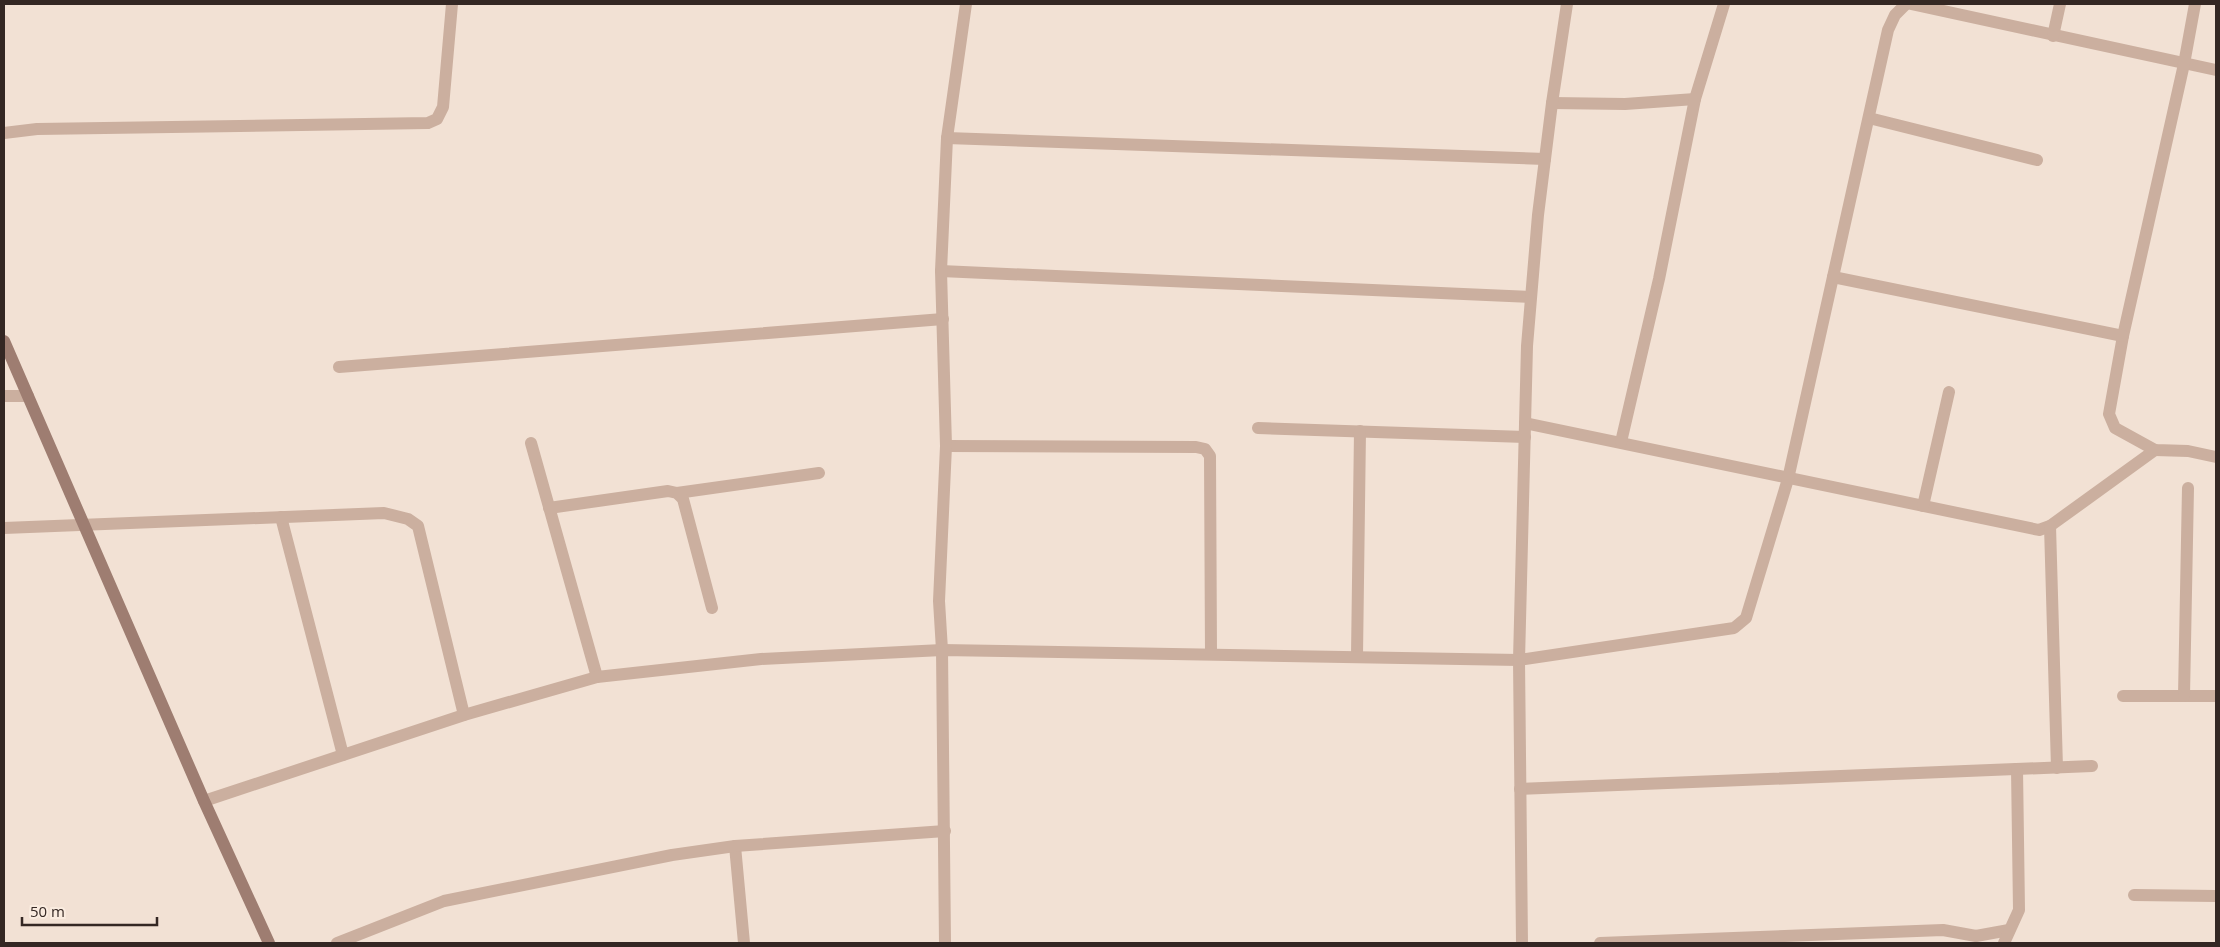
<svg xmlns="http://www.w3.org/2000/svg" width="2220" height="947" viewBox="0 0 2220 947" font-family="'Open Sans',sans-serif">
  <style>
    .lines { fill: none; stroke-linecap: round; stroke-linejoin: round }
    .street { stroke: #cbaf9f; stroke-width: 12 }
    .secondary { stroke: #9e7d71; stroke-width: 12 }
  </style>
  <rect width="100%" height="100%" fill="#f2e1d4"/>
  <g class="lines">
    <g class="street">
      <path d="M1911,4L2216,70"/>
      <path d="M2195,4L2184,64L2123,336L2109,414L2115,428L2155,450L2188,451L2216,457"/>
      <path d="M2053,36L2060,4"/>
      <path d="M1552,103L1625,104L1695,99"/>
      <path d="M1869,118L2037,160"/>
      <path d="M4,133L37,129L428,123L437,119L443,107L452,4"/>
      <path d="M947,138L1545,159"/>
      <path d="M941,271L1530,297"/>
      <path d="M1833,277L2123,336"/>
      <path d="M339,367L943,319"/>
      <path d="M4,396H28"/>
      <path d="M1525,423L2039,530L2050,526L2155,450"/>
      <path d="M1258,428L1525,437"/>
      <path d="M1621,442L1659,279L1695,99L1724,4"/>
      <path d="M531,443L597,677"/>
      <path d="M946,446L1196,447L1205,449L1210,456L1211,654"/>
      <path d="M677,493L819,473"/>
      <path d="M1923,506L1949,392"/>
      <path d="M549,508L668,491L677,493L683,499L712,608"/>
      <path d="M281,517L343,755"/>
      <path d="M2050,526L2057,768"/>
      <path d="M4,528L384,513L408,519L418,526L464,715"/>
      <path d="M1357,656L1360,431"/>
      <path d="M2123,696H2216"/>
      <path d="M2184,696L2188,488"/>
      <path d="M1520,789L2092,766"/>
      <path d="M204,801L464,715L597,677L761,659L942,650L1519,660L1734,628L1746,618L1788,479L1888,30L1895,15L1906,4"/>
      <path d="M735,846L744,943"/>
      <path d="M2134,895L2216,896"/>
      <path d="M337,943L444,901L672,855L735,846L945,831"/>
      <path d="M945,943L942,650L939,601L946,446L941,271L947,138L966,4"/>
      <path d="M1522,943L1519,660L1527,346L1538,215L1552,103L1567,4"/>
      <path d="M1600,943L1943,930L1976,936L2009,930"/>
      <path d="M2004,943L2019,910L2017,769"/>
    </g>
    <path class="secondary" d="M4,341L204,801L269,943"/>
  </g>
  <rect width="2220" height="947" fill="none" stroke="#342723" stroke-width="10"/>
  <path d="M22 917v8h135v-8" fill="none" stroke="#342723" stroke-width="2.5"/>
  <text x="30" y="917" font-size="15" fill="#342723" stroke="#faece0" stroke-width="4" paint-order="stroke">50 m</text>
</svg>
